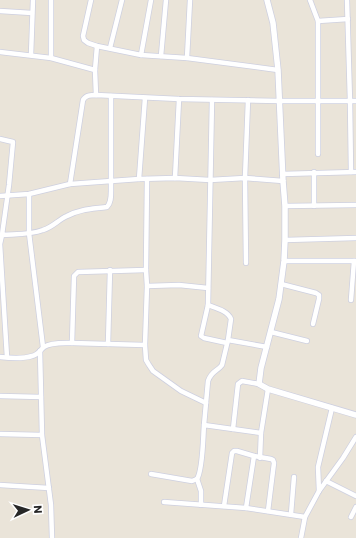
<svg xmlns="http://www.w3.org/2000/svg" width="356" height="538" viewBox="0 0 356 538" font-family="Poppins,sans-serif">
  <style>
    .lines { fill: none; stroke-linecap: round; stroke-linejoin: round }
    .minor-casing { stroke: #ced0e0; stroke-width: 6 }
    .tertiary-casing { stroke: #ced0e0; stroke-width: 7 }
    .minor { stroke: #fff; stroke-width: 4.5 }
    .tertiary { stroke: #fff; stroke-width: 5.5 }
  </style>
  <rect width="100%" height="100%" fill="#eae4d9"/>
  <g class="lines">
    <g class="minor-casing">
      <g id="minor">
        <path d="M91,0L83,36L84,40L88,43L97,46L141,55L187,58L278,70"/>
        <path d="M310,0L318,21L348,19"/>
        <path d="M347,0L350,101L351,172"/>
        <path d="M0,11L32,13"/>
        <path d="M110,48L122,0"/>
        <path d="M0,52L51,58L95,70"/>
        <path d="M31,55L33,0"/>
        <path d="M141,55L151,0"/>
        <path d="M161,56L166,0"/>
        <path d="M51,58V0"/>
        <path d="M187,58L190,0"/>
        <path d="M96,95L95,70L97,46"/>
        <path d="M212,100L208,305L201,336L204,338L227,343"/>
        <path d="M0,139L13,142L9,185L2,235C16,234 30,235 43,230C53,227 58,220 67,216C80,209 93,209 107,207C111,203 111,197 111,191V96"/>
        <path d="M318,154V21"/>
        <path d="M314,172V206"/>
        <path d="M282,174L356,172"/>
        <path d="M175,178L179,99"/>
        <path d="M139,179L145,98"/>
        <path d="M147,179L146,270L147,286L145,345L146,360L149,365L153,371L181,391L206,403"/>
        <path d="M70,184L83,100C86,95 91,95 96,95L179,99L280,101H356"/>
        <path d="M29,194V233L43,347"/>
        <path d="M0,196L29,194L70,184L139,179L175,178L210,180L245,178L283,181"/>
        <path d="M285,206L356,205"/>
        <path d="M2,235L0,244L7,357"/>
        <path d="M285,240L356,238"/>
        <path d="M284,261H356"/>
        <path d="M246,263L245,178L248,100"/>
        <path d="M281,284L316,293L319,295V299L313,324"/>
        <path d="M147,286L179,285L208,288"/>
        <path d="M351,300L354,261"/>
        <path d="M208,305C216,308 228,311 231,319L228,340L267,347"/>
        <path d="M271,332L307,341"/>
        <path d="M72,343L145,345"/>
        <path d="M108,344L110,270"/>
        <path d="M40,351L42,435L51,505L52,538"/>
        <path d="M0,357C9,358 23,359 32,356C38,355 40,350 44,347C51,342 64,343 72,343L74,276L78,272L146,270"/>
        <path d="M0,396L41,397"/>
        <path d="M204,425L208,381C212,370 217,372 222,365L228,340"/>
        <path d="M233,429L238,384L242,381L259,384"/>
        <path d="M261,433L268,389"/>
        <path d="M0,434L42,435"/>
        <path d="M151,474L192,481L197,479C203,470 203,437 204,425L261,433L260,458"/>
        <path d="M197,479L201,491V505"/>
        <path d="M326,481L356,496"/>
        <path d="M0,485L49,488"/>
        <path d="M319,491L318,467L332,408"/>
        <path d="M164,502L246,508L305,517"/>
        <path d="M224,506L232,453L234,451H237L254,456L271,459L273,460L274,463L268,511"/>
        <path d="M246,508L254,456"/>
        <path d="M291,514L294,477"/>
        <path d="M351,517L356,507"/>
        <path d="M301,538L305,517L319,491L343,458L356,437"/>
      </g>
    </g>
    <g class="tertiary-casing">
      <path id="tertiary" d="M267,0L273,23L278,70L283,181L285,206V240L284,261L279,299L261,368L259,384L268,389L356,415"/>
    </g>
    <use href="#minor" class="minor"/>
    <use href="#tertiary" class="tertiary"/>
  </g>
  <g transform="translate(28 510) rotate(86)" stroke="#ffffff" stroke-width="3" paint-order="stroke">
  <path d="M0-3L7 15L0 10L-7 15Z" fill="#272727"/>
  <text y="-6" font-size="11" font-weight="bold" text-anchor="middle" fill="#272727">N</text>
  </g>
</svg>
